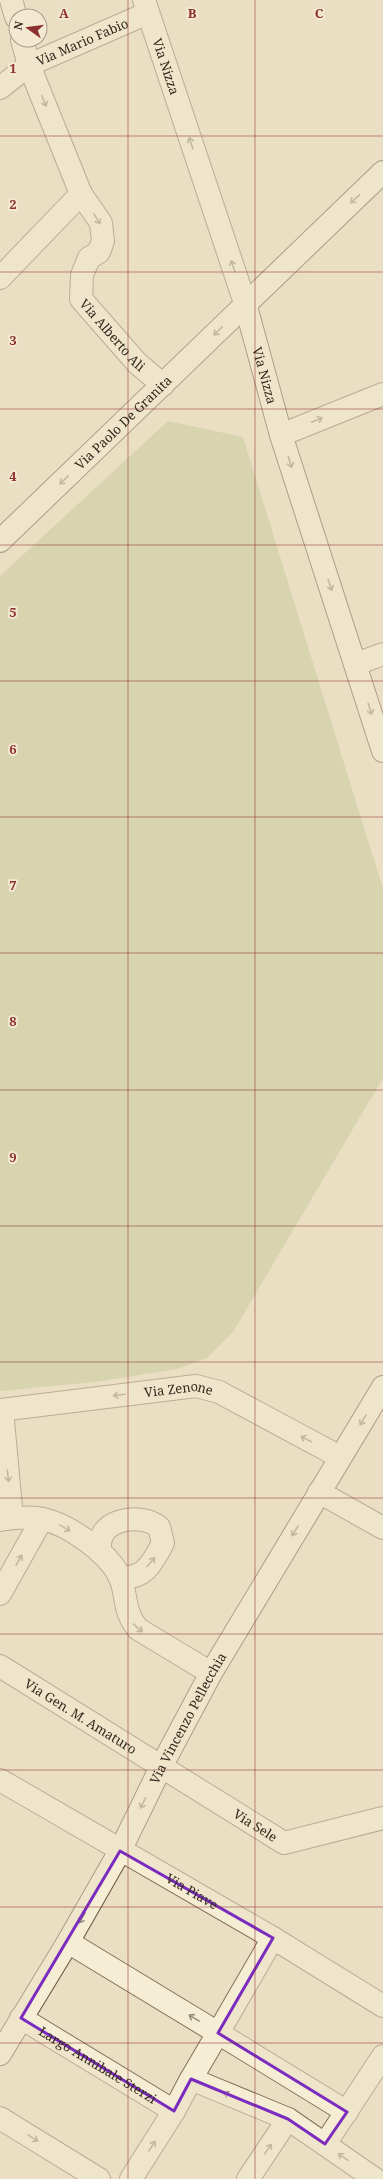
<svg xmlns="http://www.w3.org/2000/svg" width="383" height="2179" viewBox="0 0 383 2179" font-family="'Noto Serif',serif">
  <style>
    .pitch { fill: #c2c898 }
    .lines { fill: none; stroke-linecap: round; stroke-linejoin: round }
    .street-casing { stroke: #83715b; stroke-width: 24 }
    .secondary-casing { stroke: #65523e; stroke-width: 24 }
    .street { stroke: #f6edd5; stroke-width: 22 }
    .secondary { stroke: #f6edd5; stroke-width: 22 }
    .oneway { stroke: #958b7a }
    .marked { fill: none; stroke: #7b2cbf; stroke-width: 3; stroke-linejoin: round }
    .grid { fill: none; stroke: #8e302f; stroke-width: 1; stroke-opacity: 0.55 }
    .labels { text-anchor: middle; stroke-width: 4; stroke-linejoin: round; paint-order: stroke }
    .street-label { font-size: 13px; fill: #34291e; stroke: #f3e9d2 }
    .grid-label { font-size: 13px; text-anchor: middle; font-weight: bold; fill: #8e302f; stroke: #f3e9d2; stroke-width: 4; stroke-linejoin: round; paint-order: stroke }
  </style>
  <rect width="100%" height="100%" fill="#eadfc3"/>
  <path class="pitch" d="M168,421L243,437L383,889V1078L233,1332L207,1358L177,1369L95,1382L0,1391V576Z"/>
  <g class="lines">
    <g class="street-casing">
      <g id="street">
        <path d="M11,0L16,17"/>
        <path id="s1" d="M144,0L245,303"/>
        <path id="s2" d="M22,40L29,65L81,194L101,223L103,241L99,252L89,258L82,275L81,299L137,363L163,385"/>
        <path id="s3" d="M0,88L29,65L148,13"/>
        <path d="M0,278L81,194"/>
        <path d="M281,435L383,394"/>
        <path d="M356,664L383,654"/>
        <path id="s4" d="M0,1410L196,1386L219,1392L340,1457"/>
        <path d="M2,1410L12,1518"/>
        <path d="M319,1492L383,1528"/>
        <path d="M0,1520C13,1518 30,1516 43,1519C69,1525 106,1551 119,1575C128,1594 122,1610 138,1629L211,1673"/>
        <path d="M101,1553C92,1520 139,1511 159,1527L163,1543C153,1562 143,1582 119,1576"/>
        <path d="M0,1594L42,1519"/>
        <path id="s5" d="M0,1666L284,1843L383,1818"/>
        <path id="s6" d="M0,1780L273,1938L383,2006"/>
        <path d="M273,1938L218,2033L347,2112"/>
        <path d="M68,1942L218,2033L191,2079L174,2111L131,2179"/>
        <path id="s7" d="M21,2018L174,2111"/>
        <path d="M191,2079L288,2119L375,2179"/>
        <path d="M0,2118L99,2179"/>
        <path d="M325,2144L383,2056"/>
        <path d="M248,2179L288,2119"/>
      </g>
    </g>
    <g class="secondary-casing">
      <g id="secondary">
        <path id="s8" d="M245,303L281,435L383,751"/>
        <path id="s9" d="M0,541L383,172"/>
        <path id="s10" d="M0,2054L68,1942L120,1851L162,1765L211,1673L383,1387"/>
      </g>
    </g>
    <use href="#street" class="street"/>
    <use href="#secondary" class="secondary"/>
  </g>
  <defs><path id="oneway-shaft" d="M-6 0H5M1.5-3L5.5 0L1.5 3" fill="none" stroke-width="1.6" stroke-linecap="round" stroke-linejoin="round"/></defs>
  <g class="oneway">
    <use href="#oneway-shaft" transform="translate(44 101) rotate(68)"/>
    <use href="#oneway-shaft" transform="translate(191 143) rotate(-109)"/>
    <use href="#oneway-shaft" transform="translate(355 199) rotate(136)"/>
    <use href="#oneway-shaft" transform="translate(97 219) rotate(60)"/>
    <use href="#oneway-shaft" transform="translate(233 266) rotate(-109)"/>
    <use href="#oneway-shaft" transform="translate(218 331) rotate(135)"/>
    <use href="#oneway-shaft" transform="translate(317 420) rotate(-22)"/>
    <use href="#oneway-shaft" transform="translate(290 462) rotate(72)"/>
    <use href="#oneway-shaft" transform="translate(64 480) rotate(136)"/>
    <use href="#oneway-shaft" transform="translate(330 585) rotate(72)"/>
    <use href="#oneway-shaft" transform="translate(370 709) rotate(73)"/>
    <use href="#oneway-shaft" transform="translate(119 1395) rotate(173)"/>
    <use href="#oneway-shaft" transform="translate(363 1420) rotate(121)"/>
    <use href="#oneway-shaft" transform="translate(306 1439) rotate(-152)"/>
    <use href="#oneway-shaft" transform="translate(8 1476) rotate(84)"/>
    <use href="#oneway-shaft" transform="translate(65 1528) rotate(29)"/>
    <use href="#oneway-shaft" transform="translate(295 1531) rotate(121)"/>
    <use href="#oneway-shaft" transform="translate(19 1560) rotate(-61)"/>
    <use href="#oneway-shaft" transform="translate(151 1562) rotate(-50)"/>
    <use href="#oneway-shaft" transform="translate(138 1628) rotate(41)"/>
    <use href="#oneway-shaft" transform="translate(143 1803) rotate(116)"/>
    <use href="#oneway-shaft" transform="translate(82 1918) rotate(120)"/>
    <use href="#oneway-shaft" transform="translate(194 2018) rotate(-149)"/>
    <use href="#oneway-shaft" transform="translate(229 2095) rotate(-157)"/>
    <use href="#oneway-shaft" transform="translate(33 2138) rotate(32)"/>
    <use href="#oneway-shaft" transform="translate(152 2146) rotate(-58)"/>
    <use href="#oneway-shaft" transform="translate(268 2149) rotate(-56)"/>
    <use href="#oneway-shaft" transform="translate(343 2157) rotate(-145)"/>
  </g>
  <path d="M0 0H383V2179H0ZM120,1851L273,1938L218,2033L347,2112L325,2144L288,2119L191,2079L174,2111L21,2018Z" fill="#eadfc3" fill-opacity=".55" fill-rule="evenodd"/>
  <path class="marked" d="M120,1851L273,1938L218,2033L347,2112L325,2144L288,2119L191,2079L174,2111L21,2018Z"/>
  <path class="grid" d="M128,0V2179M255,0V2179M0,136H383M0,272H383M0,409H383M0,545H383M0,681H383M0,817H383M0,953H383M0,1090H383M0,1226H383M0,1362H383M0,1498H383M0,1634H383M0,1770H383M0,1907H383M0,2043H383"/>
  <g class="labels">
    <g class="street-label">
      <text dy="5" stroke="none"><textPath href="#s3" startOffset="95">Via Mario Fabio</textPath></text>
      <text dy="5" stroke="none"><textPath href="#s1" startOffset="70">Via Nizza</textPath></text>
      <text dy="5" stroke="none"><textPath href="#s2" startOffset="332">Via Alberto Ali</textPath></text>
      <text dy="5" stroke="none"><textPath href="#s8" startOffset="75">Via Nizza</textPath></text>
      <text dy="5" stroke="none"><textPath href="#s9" startOffset="171">Via Paolo De Granita</textPath></text>
      <text dy="5" stroke="none"><textPath href="#s4" startOffset="180">Via Zenone</textPath></text>
      <text dy="5" stroke="none"><textPath href="#s5" startOffset="95">Via Gen. M. Amaturo</textPath></text>
      <text dy="5" stroke="none"><textPath href="#s10" startOffset="385">Via Vincenzo Pellecchia</textPath></text>
      <text dy="5" stroke="none"><textPath href="#s5" startOffset="301">Via Sele</textPath></text>
      <text dy="5" stroke="none"><textPath href="#s6" startOffset="222">Via Piave</textPath></text>
      <text dy="5" stroke="none"><textPath href="#s7" startOffset="90">Largo Annibale Sterzi</textPath></text>
    </g>
  </g>
  <g class="grid-label">
    <text x="64" y="18">A</text>
    <text x="192" y="18">B</text>
    <text x="319" y="18">C</text>
    <text x="13" y="73">1</text>
    <text x="13" y="209">2</text>
    <text x="13" y="345">3</text>
    <text x="13" y="481">4</text>
    <text x="13" y="617">5</text>
    <text x="13" y="754">6</text>
    <text x="13" y="890">7</text>
    <text x="13" y="1026">8</text>
    <text x="13" y="1162">9</text>
  </g>
  <g transform="translate(28 28) rotate(284)"><circle r="19" fill="#f3e9d2" stroke="#a79c8a"/>
  <path d="M0-3L7 15L0 10L-7 15Z" fill="#8e302f"/>
  <text y="-6" font-size="11" font-weight="bold" text-anchor="middle" fill="#34291e">N</text>
  </g>
</svg>
